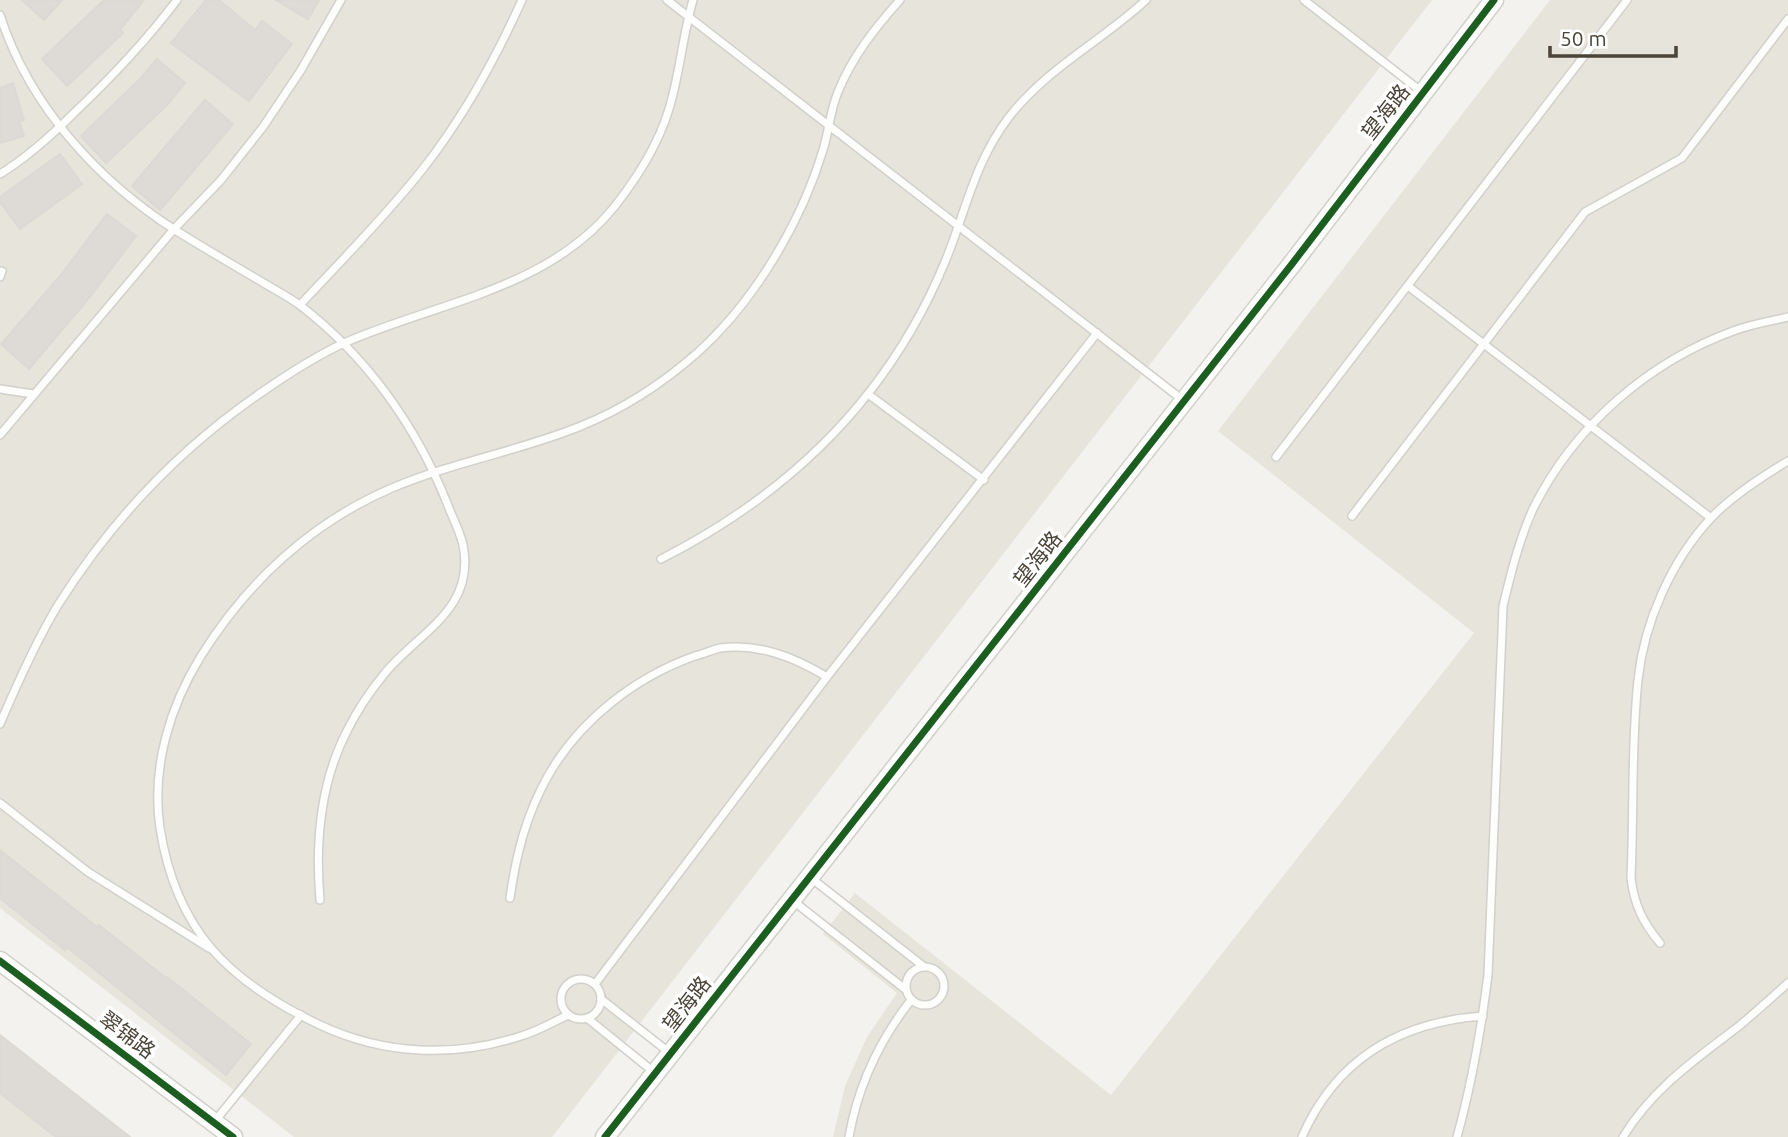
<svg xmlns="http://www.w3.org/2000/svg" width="1788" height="1137" viewBox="0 0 1788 1137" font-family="Ubuntu,'Noto Sans SC',sans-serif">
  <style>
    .residential { fill: #e7e4dc }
    .building { fill: #dedbd6; stroke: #dcd9d4; stroke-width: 2 }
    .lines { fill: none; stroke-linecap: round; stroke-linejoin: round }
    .service-casing { stroke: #d2d0cb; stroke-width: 10 }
    .tertiary-casing { stroke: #d2d0cb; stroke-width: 21 }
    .service { stroke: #fdfdfc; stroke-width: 7 }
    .tertiary { stroke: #fdfdfc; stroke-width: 18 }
    .cycleway-casing { stroke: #fff; stroke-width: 11 }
    .cycleway { stroke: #1b5e20; stroke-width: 7 }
    .labels { text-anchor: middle; stroke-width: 7; stroke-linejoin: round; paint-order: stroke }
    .street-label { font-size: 21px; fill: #4b4439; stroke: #fff }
  </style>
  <rect width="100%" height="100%" fill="#f4f2ee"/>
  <g class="residential">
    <path d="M0,0H1432L552,1137H294L0,908Z"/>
    <path d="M1550,0H1788V1137H833L845,1086L867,1037L897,993L823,934L855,893L1111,1095L1474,633L1218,431Z"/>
    <path d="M0,1035L130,1137H0Z"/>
  </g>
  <g class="building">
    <path d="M22,0H62L44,20Z"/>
    <path d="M104,0H144L120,30L123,33L67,86L42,59Z"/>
    <path d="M206,0H219L255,30L262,21L292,44L249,101L171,43Z"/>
    <path d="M276,0H319L308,19Z"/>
    <path d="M157,59L185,83L168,104L106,163L81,136L141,78Z"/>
    <path d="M13,83L24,120L19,121L24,136L0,143V88Z"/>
    <path d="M205,100L233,124L160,210L132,186Z"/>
    <path d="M60,154L82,184L20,229L0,202V197Z"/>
    <path d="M107,214L136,236L90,297L29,369L1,344L60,276Z"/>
    <path d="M0,850L97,927L99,925L166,978L167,977L251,1044L226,1075L67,947L65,950L0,898Z"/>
    <path d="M0,1035L130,1137H56L0,1093Z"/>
  </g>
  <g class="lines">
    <g class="service-casing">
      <g id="service">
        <path d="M667,0L1184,401"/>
        <path d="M1304,0L1422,92"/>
        <path d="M0,15C29,105 97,180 175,230C204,248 233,265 262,282C275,290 289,297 301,306C367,357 416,426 447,503C452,517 460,531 463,545C476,609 419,632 385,673C371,690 358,709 348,729C320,782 315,841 320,900"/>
        <path d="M0,174C28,157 52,135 75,112C112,77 146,41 177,0"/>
        <path d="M0,277L2,271"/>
        <path d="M1408,286L1711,518"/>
        <path d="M300,305C341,261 384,218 422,170C463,118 495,60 522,0"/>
        <path d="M0,389L33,394"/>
        <path d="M868,394L984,480"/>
        <path d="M0,435L174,229L221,180L263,127L301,70L341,0"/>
        <path d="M1276,457L1627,0"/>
        <path d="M1352,516L1585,212L1682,158L1788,19"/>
        <path d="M661,559C789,494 889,397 945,262C966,211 974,163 1009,117C1047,68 1102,41 1146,0"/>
        <path d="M0,724C17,684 35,643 58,605C111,521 180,448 262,392C288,374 316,356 344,343C437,302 548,290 615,206C641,173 664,135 673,94C681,62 684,31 693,0"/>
        <path d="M0,803L88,872L209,948"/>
        <path d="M811,878L923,966"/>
        <path d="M510,898C516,855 526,815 548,776C579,721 635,677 695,656C703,654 712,650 720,648C759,643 794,657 827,677"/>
        <path d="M792,900L905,989"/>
        <path d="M1660,943C1643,923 1634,904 1631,878C1634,812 1631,746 1638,680C1644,623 1671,561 1711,518C1733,495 1761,477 1788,461"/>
        <circle cx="925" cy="986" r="19"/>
        <circle cx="581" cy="999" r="20"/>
        <path d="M595,984L827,677L1097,333"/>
        <path d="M601,999L670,1053"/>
        <path d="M568,1015C553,1022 538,1031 521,1036C454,1058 384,1055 320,1025C229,982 176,931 160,828C151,768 170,706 201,656C247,582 312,522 392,488C453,462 520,451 581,426C623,409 663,383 697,353C754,302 801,223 823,150C829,131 830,111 838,92C852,57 875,28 900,0"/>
        <path d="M587,1018L655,1073"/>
        <path d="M215,1121L301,1015"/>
        <path d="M849,1137C858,1085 879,1041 911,1000"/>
        <path d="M1302,1137C1336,1059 1400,1022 1483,1016"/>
        <path d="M1457,1137C1472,1083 1481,1030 1488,975L1503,606C1511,573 1519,540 1533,509C1574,426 1649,361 1736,330C1753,324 1771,321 1788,317"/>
        <path d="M1623,1137C1652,1089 1696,1059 1739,1026C1756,1012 1772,997 1788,983"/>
      </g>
    </g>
    <g class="tertiary-casing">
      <g id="tertiary">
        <path d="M0,961L233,1137"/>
        <path d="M605,1137L1292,264L1494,0"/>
      </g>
    </g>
    <use href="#service" class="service"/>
    <use href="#tertiary" class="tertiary"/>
    <g class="cycleway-casing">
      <g id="cycleway">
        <path d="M0,961L233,1137"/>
        <path d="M605,1137L1292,264L1494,0"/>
      </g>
    </g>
    <use href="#cycleway" class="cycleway"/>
  </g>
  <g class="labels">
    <g class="street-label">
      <text transform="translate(1386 112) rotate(-52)" y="7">望海路</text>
      <text transform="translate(1038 559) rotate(-52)" y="7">望海路</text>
      <text transform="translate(687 1004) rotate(-52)" y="7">望海路</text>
      <text transform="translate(127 1035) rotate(37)" y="7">翠锦路</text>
    </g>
  </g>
  <path d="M1550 46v10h126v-10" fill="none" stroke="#4b4439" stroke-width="3.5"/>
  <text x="1560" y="46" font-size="21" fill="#4b4439" stroke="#ffffff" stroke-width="5" paint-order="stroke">50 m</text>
</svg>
